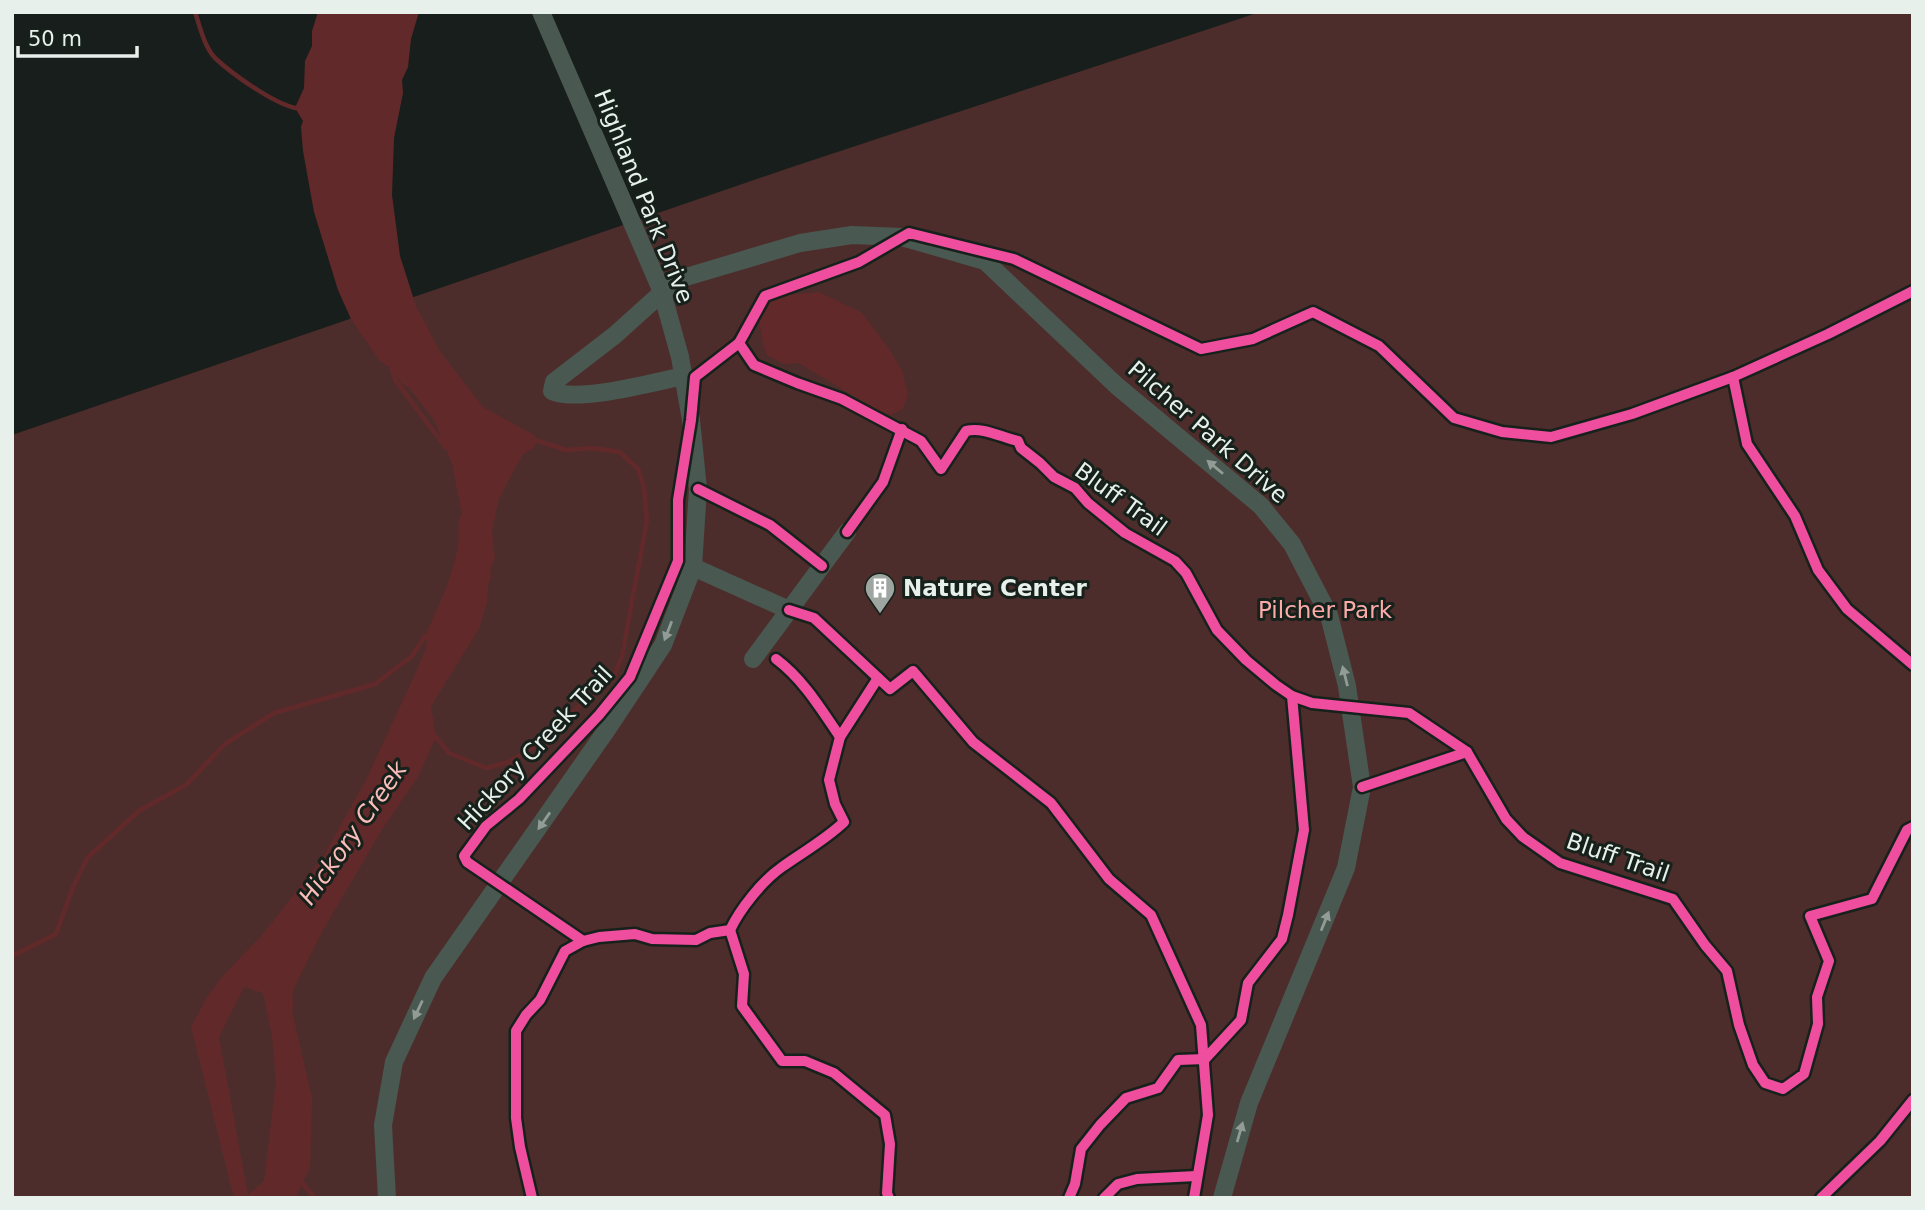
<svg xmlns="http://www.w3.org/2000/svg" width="1925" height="1210" viewBox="0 0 1925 1210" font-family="'DejaVu Sans',sans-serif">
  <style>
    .green { fill: #4d2d2b }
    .water { fill: #62292a; fill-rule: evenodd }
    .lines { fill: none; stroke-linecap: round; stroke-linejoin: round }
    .stream { stroke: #62292a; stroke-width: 4.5 }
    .street { stroke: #495850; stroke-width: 18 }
    .cycleway-casing { stroke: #15211a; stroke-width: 15 }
    .cycleway { stroke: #ef4d9e; stroke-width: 10 }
    .oneway { fill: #919c96 }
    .labels { text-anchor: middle; stroke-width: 6; stroke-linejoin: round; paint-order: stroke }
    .street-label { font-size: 23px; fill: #e8f0eb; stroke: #15211a }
    .poi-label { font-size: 23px; font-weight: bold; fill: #e8f0eb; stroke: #15211a; text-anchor: start }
    .park-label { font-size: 23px; fill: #fdaba9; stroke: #15211a }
    .water-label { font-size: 24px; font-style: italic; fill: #fbbdba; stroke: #15211a }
  </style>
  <rect width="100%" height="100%" fill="#181e1b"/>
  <path class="green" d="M1260,12H1913V1198H12V435L792,167Z"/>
  <g class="water">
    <path d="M318,12H419L411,39L408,67L402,80L403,93L394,138L392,195L400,256L416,306L439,350L483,407L534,435L538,441L532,449L523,454L499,498L492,531L495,559L490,568L491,577L488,586L487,601L479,629L431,706L436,737L418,777L383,828L324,928L289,998L312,1098L310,1168L295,1198H234L191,1027L206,999L222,977L263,934L323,857L367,778L410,685L425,651L427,641L425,636C438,608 450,582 457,552C461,539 455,526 462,514L452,464L434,420L409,388L402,384L392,369L380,361L351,319L338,290L314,212L303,151L301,127L303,121L295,108L304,88L305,61L312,46V31ZM244,987L263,993L272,1036L276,1081L264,1181L248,1195L219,1037Z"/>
    <path d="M819,292L862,313L890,350L902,371L908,394L903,409L891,415L877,410L799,363L784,364L768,356L764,348L758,316L767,297Z"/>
  </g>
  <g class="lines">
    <g class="stream">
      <path d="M195,12C200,27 204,46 215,58C232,74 273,103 295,108"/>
      <path d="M391,366L396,381L446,448"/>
      <path d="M436,737L449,753L486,768L509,762L544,741L575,710L613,679L622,656L647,520L644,488L638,469L620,452L592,448L566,450L538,441"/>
      <path d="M12,956L56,934L73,887L88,857L140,810L186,785L225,744L274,713L375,684L412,656L425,636"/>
      <path d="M290,991L291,1010"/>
      <path d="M302,1183L315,1198"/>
    </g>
    <g class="street">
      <path d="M684,376C654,382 578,403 552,391L554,382L615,335L676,280L800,243L852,235L902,237L985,261L1117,386L1261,506L1292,544L1329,615L1347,686L1362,787L1346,868L1249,1103L1222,1198"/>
      <path d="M693,567L789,610"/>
      <path d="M753,659L847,532"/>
      <path d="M387,1198L383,1125L394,1062L433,978L608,728L663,645L693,567L698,489L691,420L680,357L662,292L541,12"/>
    </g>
    <g class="cycleway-casing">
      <g id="cycleway">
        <path d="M1913,291L1828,334L1733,377L1632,414L1551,437L1502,432L1454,418L1379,346L1313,312L1253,339L1201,349L1014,259L909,233L859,262L765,296L739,343L754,365L797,383L842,399L921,441L941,469L966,431C984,427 1000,437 1018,441L1021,448L1040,463L1054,477L1075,488L1088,503L1125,533L1175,561L1186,573L1217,630L1246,660L1276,685L1292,696L1312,703L1409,713L1467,752L1506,819L1523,837L1560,863L1673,899L1705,945L1727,971L1739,1025L1753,1065L1765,1083L1783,1089L1804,1074L1818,1024L1817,997L1829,961L1810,916L1872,899L1907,830L1913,827"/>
        <path d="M1733,377L1747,444L1795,516L1818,570L1847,609L1913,665"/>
        <path d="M698,489L770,525L822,566"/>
        <path d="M847,532L883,482L902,429"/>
        <path d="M789,610L814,618L890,689L913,671L973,742L1051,803L1109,879L1151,915L1201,1025L1208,1115L1194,1198"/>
        <path d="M776,659C803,679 821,709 840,737"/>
        <path d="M1362,787L1467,752"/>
        <path d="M730,930L744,974L742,1006L782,1061H805L834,1073L885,1115L890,1144L887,1193L889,1198"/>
        <path d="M583,941L467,862L464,856L486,826L519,799L599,715L630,677L678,561V500L691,420L695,377L739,343"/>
        <path d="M532,1198L520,1147L516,1118V1031L526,1015L540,1000L565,951L583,941L599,937L635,934L652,939L696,940L710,933L730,930C740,909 762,881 782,867C803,852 825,840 844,822L835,804L829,780L840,737L878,678"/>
        <path d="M1069,1198L1075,1184L1081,1149L1100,1125L1126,1098L1158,1088L1178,1060L1205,1059L1241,1020L1248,983L1282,939L1288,915L1304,830L1292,696"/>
        <path d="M1104,1198L1118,1184L1137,1179L1196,1176"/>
        <path d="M1821,1198L1880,1141L1913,1100"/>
      </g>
    </g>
    <use href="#cycleway" class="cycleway"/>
  </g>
  <defs><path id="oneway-solid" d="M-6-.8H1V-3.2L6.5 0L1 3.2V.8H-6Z" transform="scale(1.75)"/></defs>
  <g class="oneway">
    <use href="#oneway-solid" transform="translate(1215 467) rotate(-140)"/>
    <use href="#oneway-solid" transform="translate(668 631) rotate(111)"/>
    <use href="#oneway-solid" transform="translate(1345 676) rotate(-104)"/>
    <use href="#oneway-solid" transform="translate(544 821) rotate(125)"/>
    <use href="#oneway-solid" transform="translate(1325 921) rotate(-68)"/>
    <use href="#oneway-solid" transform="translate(418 1010) rotate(115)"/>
    <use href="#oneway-solid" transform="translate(1240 1132) rotate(-74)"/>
  </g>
  <defs>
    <g id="building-pin" transform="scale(1.575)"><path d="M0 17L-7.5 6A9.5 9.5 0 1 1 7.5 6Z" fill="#9fa6a2" stroke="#15211a"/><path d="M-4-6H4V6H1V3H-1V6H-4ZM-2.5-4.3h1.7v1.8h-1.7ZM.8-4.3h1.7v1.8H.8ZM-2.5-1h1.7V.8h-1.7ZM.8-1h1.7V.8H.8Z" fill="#fff"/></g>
  </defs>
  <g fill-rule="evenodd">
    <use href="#building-pin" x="880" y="588"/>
  </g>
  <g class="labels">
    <g class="street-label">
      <text transform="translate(644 196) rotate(68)" y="8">Highland Park Drive</text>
      <text transform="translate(1208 432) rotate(41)" y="8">Pilcher Park Drive</text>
      <text transform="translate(1121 499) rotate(36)" y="8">Bluff Trail</text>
      <text transform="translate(535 748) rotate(-47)" y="8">Hickory Creek Trail</text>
      <text transform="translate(1618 857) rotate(19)" y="8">Bluff Trail</text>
    </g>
    <g class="poi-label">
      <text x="903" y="596">Nature Center</text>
    </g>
    <g class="park-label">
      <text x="1325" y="618">Pilcher Park</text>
    </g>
    <g class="water-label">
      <text transform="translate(353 833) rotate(-55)" y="8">Hickory Creek</text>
    </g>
  </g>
  <rect width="1925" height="1210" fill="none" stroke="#e8f0eb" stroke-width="28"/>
  <path d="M18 46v10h119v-10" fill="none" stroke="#e8f0eb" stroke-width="3.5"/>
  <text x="28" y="46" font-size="21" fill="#e8f0eb" stroke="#15211a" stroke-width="5" paint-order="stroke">50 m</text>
</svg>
